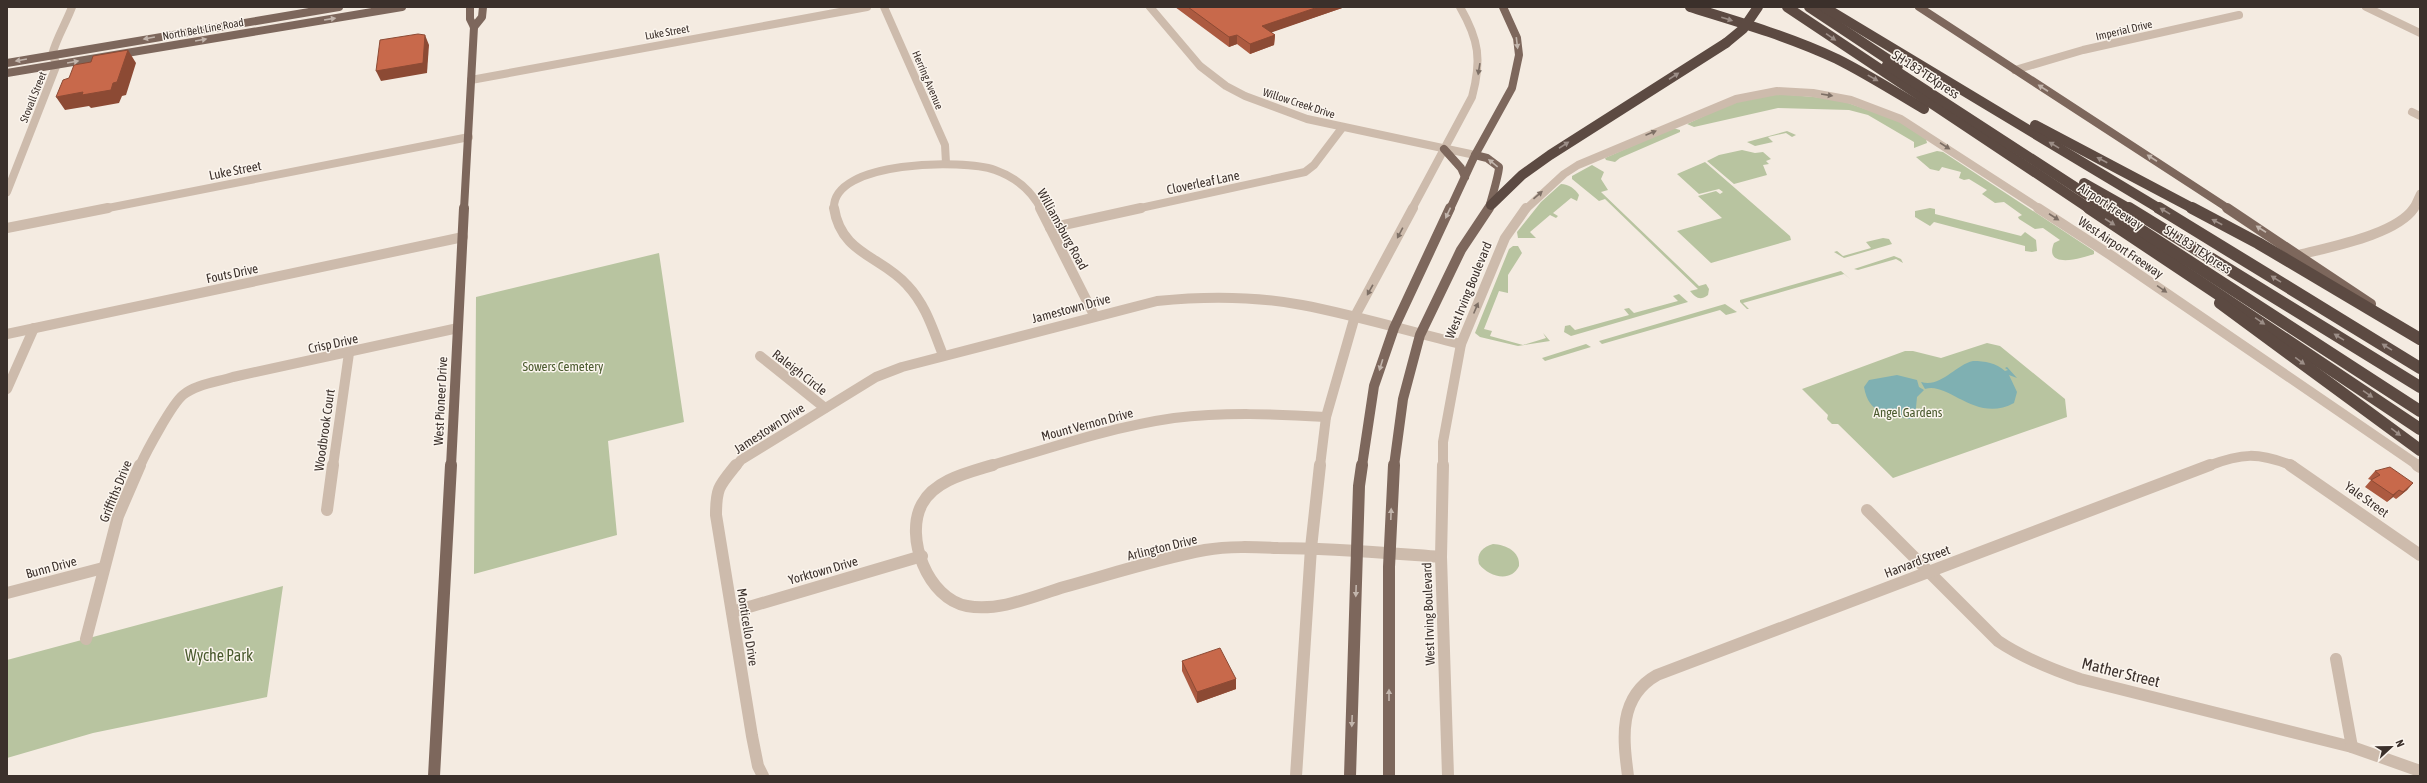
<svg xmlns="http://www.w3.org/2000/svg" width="2427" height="783" viewBox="0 0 2427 783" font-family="'Asap Condensed',sans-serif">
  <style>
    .green { fill: #b8c4a0 }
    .water { fill: #7fb0b2 }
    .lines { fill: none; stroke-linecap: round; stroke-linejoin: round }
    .minor-far2 { stroke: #cdbbac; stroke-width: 8 }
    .minor-far1 { stroke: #cdbbac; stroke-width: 10 }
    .minor { stroke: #cdbbac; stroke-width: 12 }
    .major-far2 { stroke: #7d675c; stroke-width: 8 }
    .major-far1 { stroke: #7d675c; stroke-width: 10 }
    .major { stroke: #7d675c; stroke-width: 12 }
    .highway-far1 { stroke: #5c4a42; stroke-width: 10 }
    .highway { stroke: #5c4a42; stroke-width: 12 }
    .highway-bridge { stroke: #5c4a42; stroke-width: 10 }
    .wall { fill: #ac5a40 }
    .shaded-wall { fill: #8c4a34 }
    .building { fill: #c8694b; stroke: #8c4a34 }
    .oneway { fill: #c2b5ac }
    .oneway2 { fill: #9c8e87 }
    .oneway3 { fill: #7d6f65 }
    .labels { text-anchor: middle; stroke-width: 3; stroke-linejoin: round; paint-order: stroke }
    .far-street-label { font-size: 11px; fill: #3b302b; stroke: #fbf5ee }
    .street-label { font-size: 13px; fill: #3b302b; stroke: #fbf5ee }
    .park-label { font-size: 13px; fill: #4a5a2e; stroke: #fbf5ee }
    .near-park-label { font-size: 16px; fill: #4a5a2e; stroke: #fbf5ee }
    .near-street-label { font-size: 16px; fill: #3b302b; stroke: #fbf5ee }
  </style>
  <rect width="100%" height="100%" fill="#f4ebe1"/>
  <g class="green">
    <path d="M1779,94L1837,99L1899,121L1926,139L1927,143L1914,148V142L1868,115L1849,110L1778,108L1694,127L1687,124L1738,100Z"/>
    <path d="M1673,128L1680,130V132L1620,158L1615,162L1606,160L1605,158Z"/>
    <path d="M1787,131L1796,135L1792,137L1786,133L1768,137L1773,142L1755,146L1747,142Z"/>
    <path d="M1742,150L1755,153L1763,152L1771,159L1766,161L1769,164L1763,165L1767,175L1734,184L1707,161L1719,155Z"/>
    <path d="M1937,151L1943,152L2094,251V254C2083,258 2043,270 2054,243L2060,240L2043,228L2035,229L2019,219L2018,217L2022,215L2004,202L1995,203L1982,194L1987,190L1969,179L1964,180L1959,178L1961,172L1942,167L1939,171L1930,169L1916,157Z"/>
    <path d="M1705,162L1790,236L1791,240L1711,263L1677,231L1722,218L1698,196L1716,191L1720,194L1723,192L1719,189L1699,194L1677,174Z"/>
    <path d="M1592,165L1604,172L1601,179L1608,190L1601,192L1699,286L1706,284L1709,289L1708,295C1700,301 1696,298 1690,291L1698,289L1605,199L1599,201L1572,179V176Z"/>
    <path d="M1561,184C1569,184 1575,189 1579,195L1577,201L1571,198L1553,213L1558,216L1556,218L1550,215L1530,232L1536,238H1518L1517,232L1541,202Z"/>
    <path d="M1930,208L1935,209V214L2021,236L2025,232L2036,240L2037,251L2032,252L2025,251V246L1934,222L1930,226L1915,217V211Z"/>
    <path d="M1883,238L1889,239L1892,244L1844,258L1834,252L1837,251L1843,256L1871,248L1866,242Z"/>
    <path d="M1513,246H1518L1522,253L1508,275V293L1499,291L1484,329L1492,331L1490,336L1523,345L1546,338L1543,333L1550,341L1518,346L1480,337L1475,333L1509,249Z"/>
    <path d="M659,253L684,422L608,441L617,535L474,574L476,297Z"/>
    <path d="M1894,256L1901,259L1903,263L1896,259L1858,270L1854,269Z"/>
    <path d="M1841,271L1850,279L1844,274L1743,303L1749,309H1747L1740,302V300Z"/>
    <path d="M1679,294L1688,302L1571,336L1564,332L1565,326L1570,325L1575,330L1629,315L1624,309L1629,308L1634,313L1678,301L1673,296Z"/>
    <path d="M1725,304L1737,312L1726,315L1720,310L1602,344L1599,341Z"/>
    <path d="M1987,343L2000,346L2065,399L2067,417L1893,478L1838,424H1832L1827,419L1828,415L1802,389L1905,351H1913L1941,358Z"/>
    <path d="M1586,344L1591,347L1545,361L1542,358Z"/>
    <path d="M1493,544C1506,545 1520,551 1519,566C1511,583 1489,577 1479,564C1476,553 1483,547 1493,544Z"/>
    <path d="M283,586L267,697L93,733L7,758V660Z"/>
  </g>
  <g class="water">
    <path d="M1973,361C1985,361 1996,363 2005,371L2008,370L2005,368L2007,367L2017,378L2009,375L2017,392L2014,403C1976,424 1948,381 1925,389L1921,382C1941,388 1955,365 1973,361Z"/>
    <path d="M1897,375L1917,380L1919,387L1924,390L1917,397L1915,418L1910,419C1887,414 1869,415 1864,387L1869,380Z"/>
  </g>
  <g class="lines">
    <g class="minor-far2">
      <path d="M884,7L945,145L946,163"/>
      <path d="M1150,7L1200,66L1226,86L1245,96L1307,119L1475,155"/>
      <path d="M2366,7L2420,33"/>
      <path d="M2015,70L2083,50L2239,15"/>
      <path d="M471,80L867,7"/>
      <path d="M2412,112L2420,116"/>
      <path d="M7,192L57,64L52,55C56,39 66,23 72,7"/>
      <path d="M103,209L469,137"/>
      <path d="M834,209C831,160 964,159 995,170C1015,177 1031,190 1041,209"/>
      <path d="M1136,209L1305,172L1314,165L1342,128"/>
      <path d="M1412,209L1472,97C1482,60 1479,40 1460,7"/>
      <path d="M1526,209L1564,174L1578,165L1736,99L1777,91L1813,93L1851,100L1901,119L2040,209"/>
      <path d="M2413,209L2420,194"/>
    </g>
    <g class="minor-far1">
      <path d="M834,208C841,254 881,256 907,285C926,305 933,330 943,355"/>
      <path d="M1040,208L1094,315"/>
      <path d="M2038,208L2112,256L2419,466"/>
      <path d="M7,228L108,208"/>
      <path d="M1050,228L1141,208"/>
      <path d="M2299,255C2329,247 2396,235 2414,208"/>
      <path d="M7,334L463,237"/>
      <path d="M760,356L825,408"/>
      <path d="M7,389L34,328"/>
      <path d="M140,466C146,452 172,404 183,395C196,384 218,382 233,377L458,328"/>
      <path d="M333,466L349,353"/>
      <path d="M736,466L741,460L876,377L902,367L1157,301C1205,296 1254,296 1302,305C1355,315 1408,331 1461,344"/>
      <path d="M989,466C1050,448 1111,427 1174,418C1225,412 1275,414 1326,417"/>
      <path d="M1320,466L1326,417L1355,316L1413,208"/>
      <path d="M1443,466V442L1461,344L1505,238L1526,208"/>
      <path d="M2208,466C2242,453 2258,452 2293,466"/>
    </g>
    <g class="minor">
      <path d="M736,465C719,486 716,488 716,515L752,736L758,766L763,776"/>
      <path d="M993,465C967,473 935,480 922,504C904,537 928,599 967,606C999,612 1034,596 1064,587C1111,574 1157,559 1205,550C1229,546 1254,547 1278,548C1332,548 1387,553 1441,557"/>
      <path d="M1443,465L1441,557L1448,776"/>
      <path d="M2290,465L2420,555"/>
      <path d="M2417,465L2420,467"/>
      <path d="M327,510L333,465"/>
      <path d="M1867,510L1998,641C2023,658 2051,669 2080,679L2352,747L2420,771"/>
      <path d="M7,593L103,568"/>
      <path d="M732,612L922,556"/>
      <path d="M86,639L118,516L140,465"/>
      <path d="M2336,659L2352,747"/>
      <path d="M1296,776L1311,548L1320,465"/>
      <path d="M1628,776C1623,738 1618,697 1657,675L2210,465"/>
    </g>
    <g class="major-far2">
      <path d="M1919,7L2229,209"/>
      <path d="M474,27L482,17L483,7"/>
      <path d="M7,63L339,7"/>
      <path d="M7,73L402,7"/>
      <path d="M1444,149L1461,168L1465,177"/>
      <path d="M1475,155L1487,158L1499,167C1499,173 1490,206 1488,209"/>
      <path d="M464,209L474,27L470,19V7"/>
      <path d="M1450,209L1475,155L1512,88L1519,55L1517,38L1503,7"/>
    </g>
    <g class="major-far1">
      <path d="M2227,208L2371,304"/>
      <path d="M451,466L464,208"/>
      <path d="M1362,466L1374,386L1394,328L1450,208"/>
      <path d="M1394,466L1403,399L1420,335L1461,250L1489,208"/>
    </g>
    <g class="major">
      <path d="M434,776L451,465"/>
      <path d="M1350,776L1359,486L1362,465"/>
      <path d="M1389,776V567L1394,465"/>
    </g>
    <g class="highway-far1">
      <path d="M1690,7C1739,22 1790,37 1837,59C1867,74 1895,92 1924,109"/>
      <path d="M1787,7L2090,209"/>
      <path d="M1809,7L1898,66"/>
      <path d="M1824,7L2160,209"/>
      <path d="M1887,65L2109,209"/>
      <path d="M2035,125L2194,209"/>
      <path d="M2084,183L2130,209"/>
      <path d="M1491,205L1522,175L1550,155L1726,43"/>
    </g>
    <g class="highway">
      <path d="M2089,208L2420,429"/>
      <path d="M2107,208L2420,411"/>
      <path d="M2129,208L2420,387"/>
      <path d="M2159,208L2420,368"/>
      <path d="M2192,208L2258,243L2420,339"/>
      <path d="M2220,303L2420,450"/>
    </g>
    <path class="highway-bridge" d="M1726,43L1743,29L1758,7"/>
  </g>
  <g class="wall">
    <path d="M1175,7H1345L1271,32L1275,35L1274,45L1250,54L1237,44L1229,47Z"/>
    <path d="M2375,471L2413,483L2407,490L2396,499L2393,497L2387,502L2365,487L2371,480L2368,479Z"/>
    <path d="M1182,661L1236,679V689L1197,703L1182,671Z"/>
  </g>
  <g class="shaded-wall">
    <path d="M1318,7H1345L1261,36L1262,26Z"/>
    <path d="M425,35L429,45L427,73L381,81L376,71Z"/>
    <path d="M1237,35V44L1229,47V37Z"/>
    <path d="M1275,35L1274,45L1250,54V44Z"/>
    <path d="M128,50L136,63L126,95L122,96L119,103L91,108L89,106L65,110L56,97L113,83Z"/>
    <path d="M2413,483L2407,490L2396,499L2403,492Z"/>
    <path d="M2399,490L2393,497L2387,502L2393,495Z"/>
    <path d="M1236,679V689L1197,703V692Z"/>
  </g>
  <g class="building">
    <path d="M1188,7H1318L1262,26L1275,35L1250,44L1237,35L1229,37Z"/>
    <path d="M418,34L425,35L423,63L376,71L380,40Z"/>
    <path d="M128,50L117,82L113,83L111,90L82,95L83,92L56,97L63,80L69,78L74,65L91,62L93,56Z"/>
    <path d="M2390,467L2413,483L2403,492L2399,490L2393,495L2371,480L2380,475L2375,471Z"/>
    <path d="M1220,648L1236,679L1197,692L1182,661Z"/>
  </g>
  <defs><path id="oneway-solid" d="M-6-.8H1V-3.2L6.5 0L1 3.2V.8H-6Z"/></defs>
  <g class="oneway">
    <use href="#oneway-solid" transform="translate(330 19) rotate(-9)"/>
    <use href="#oneway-solid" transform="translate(149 38) rotate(170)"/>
    <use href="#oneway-solid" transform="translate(201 40) rotate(-10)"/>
    <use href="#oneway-solid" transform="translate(1517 43) rotate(83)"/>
    <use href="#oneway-solid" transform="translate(21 60) rotate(170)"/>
    <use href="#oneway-solid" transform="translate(73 62) rotate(-10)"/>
    <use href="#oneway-solid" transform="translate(2043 88) rotate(-147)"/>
    <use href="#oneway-solid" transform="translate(2152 158) rotate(-147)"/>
    <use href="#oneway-solid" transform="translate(1493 163) rotate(-141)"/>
    <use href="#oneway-solid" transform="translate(1448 213) rotate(115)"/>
    <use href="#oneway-solid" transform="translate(2261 229) rotate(-147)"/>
    <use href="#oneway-solid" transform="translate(1381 365) rotate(107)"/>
    <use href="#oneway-solid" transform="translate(1391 514) rotate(-88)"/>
    <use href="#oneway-solid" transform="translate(1356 591) rotate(92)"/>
    <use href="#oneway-solid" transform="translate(1389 695) rotate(-90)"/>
    <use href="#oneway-solid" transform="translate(1352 721) rotate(92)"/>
  </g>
  <g class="oneway2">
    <use href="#oneway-solid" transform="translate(1727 19) rotate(17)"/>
    <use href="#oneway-solid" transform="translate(1831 37) rotate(34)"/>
    <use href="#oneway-solid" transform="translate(1674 76) rotate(-33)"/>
    <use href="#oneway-solid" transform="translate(1873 78) rotate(29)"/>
    <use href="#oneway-solid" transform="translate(1564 145) rotate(-33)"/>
    <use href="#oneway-solid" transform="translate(2054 145) rotate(-149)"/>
    <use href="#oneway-solid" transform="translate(2102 160) rotate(-152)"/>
    <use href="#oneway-solid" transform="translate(2165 211) rotate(-149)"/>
    <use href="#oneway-solid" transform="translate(2110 222) rotate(33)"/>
    <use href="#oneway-solid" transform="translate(2217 222) rotate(-152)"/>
    <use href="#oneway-solid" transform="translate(2276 279) rotate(-148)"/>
    <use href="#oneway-solid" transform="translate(2260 321) rotate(34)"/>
    <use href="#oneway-solid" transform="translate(2339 337) rotate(-148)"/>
    <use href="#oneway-solid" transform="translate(2387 347) rotate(-148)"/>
    <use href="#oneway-solid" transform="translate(2300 361) rotate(36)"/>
    <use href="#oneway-solid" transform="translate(2368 394) rotate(34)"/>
    <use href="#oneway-solid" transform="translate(2396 432) rotate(37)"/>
  </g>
  <g class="oneway3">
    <use href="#oneway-solid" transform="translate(1479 69) rotate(99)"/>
    <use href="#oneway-solid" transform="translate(1827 95) rotate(9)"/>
    <use href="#oneway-solid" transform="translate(1651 133) rotate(-23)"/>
    <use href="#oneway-solid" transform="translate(1945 146) rotate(33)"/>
    <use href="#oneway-solid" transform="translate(1538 195) rotate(-41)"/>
    <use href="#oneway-solid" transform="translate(2054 217) rotate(33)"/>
    <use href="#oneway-solid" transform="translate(1400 233) rotate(118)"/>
    <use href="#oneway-solid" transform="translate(2162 289) rotate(34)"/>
    <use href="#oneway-solid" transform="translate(1370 290) rotate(119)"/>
    <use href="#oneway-solid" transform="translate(1476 308) rotate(-67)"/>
  </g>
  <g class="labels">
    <g class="far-street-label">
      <text transform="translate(203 29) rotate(-10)" y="4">North Belt Line Road</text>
      <text transform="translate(2124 30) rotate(-13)" y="4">Imperial Drive</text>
      <text transform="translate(667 32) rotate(-10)" y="4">Luke Street</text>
      <text transform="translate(928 80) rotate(67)" y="4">Herring Avenue</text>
      <text transform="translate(33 97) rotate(-68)" y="4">Stovall Street</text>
      <text transform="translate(1299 103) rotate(18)" y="4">Willow Creek Drive</text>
    </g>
    <g class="street-label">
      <text transform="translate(1926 74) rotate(33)" y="5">SH 183 TEXpress</text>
      <text transform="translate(235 170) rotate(-11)" y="5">Luke Street</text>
      <text transform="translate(1203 182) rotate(-12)" y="5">Cloverleaf Lane</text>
      <text transform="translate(2111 206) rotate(33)" y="5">Airport Freeway</text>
      <text transform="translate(1063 229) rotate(61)" y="5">Williamsburg Road</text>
      <text transform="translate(2121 247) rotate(34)" y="5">West Airport Freeway</text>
      <text transform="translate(2198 249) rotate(33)" y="5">SH 183 TEXpress</text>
      <text transform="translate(232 273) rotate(-12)" y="5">Fouts Drive</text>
      <text transform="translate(1468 290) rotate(-68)" y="5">West Irving Boulevard</text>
      <text transform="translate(1071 308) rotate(-15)" y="5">Jamestown Drive</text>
      <text transform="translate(333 343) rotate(-12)" y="5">Crisp Drive</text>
      <text transform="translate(800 372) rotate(38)" y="5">Raleigh Circle</text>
      <text transform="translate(440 401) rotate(-87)" y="5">West Pioneer Drive</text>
      <text transform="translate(1087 424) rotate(-15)" y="5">Mount Vernon Drive</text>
      <text transform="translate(769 428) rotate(-33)" y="5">Jamestown Drive</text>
      <text transform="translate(324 430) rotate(-82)" y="5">Woodbrook Court</text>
      <text transform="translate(115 491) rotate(-68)" y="5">Griffiths Drive</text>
      <text transform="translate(2367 499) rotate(36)" y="5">Yale Street</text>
      <text transform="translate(1162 547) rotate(-14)" y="5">Arlington Drive</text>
      <text transform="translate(1917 561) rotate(-21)" y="5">Harvard Street</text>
      <text transform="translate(51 567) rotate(-15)" y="5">Bunn Drive</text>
      <text transform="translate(823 570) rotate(-16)" y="5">Yorktown Drive</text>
      <text transform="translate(1428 614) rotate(-92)" y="5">West Irving Boulevard</text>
      <text transform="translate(748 627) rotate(81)" y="5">Monticello Drive</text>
    </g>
    <g class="park-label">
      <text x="563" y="371">Sowers Cemetery</text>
      <text x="1908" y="417">Angel Gardens</text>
    </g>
    <g class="near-park-label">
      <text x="219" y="661">Wyche Park</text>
    </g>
    <g class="near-street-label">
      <text transform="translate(2121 672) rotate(14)" y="6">Mather Street</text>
    </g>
  </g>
  <rect width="2427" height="783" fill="none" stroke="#3b302b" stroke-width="16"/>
  <g transform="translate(2391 747) rotate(68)" stroke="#fbf5ee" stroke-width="3" paint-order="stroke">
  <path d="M0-3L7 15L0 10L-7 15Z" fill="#3b302b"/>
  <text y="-6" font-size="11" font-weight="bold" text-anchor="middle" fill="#3b302b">N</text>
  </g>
</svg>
